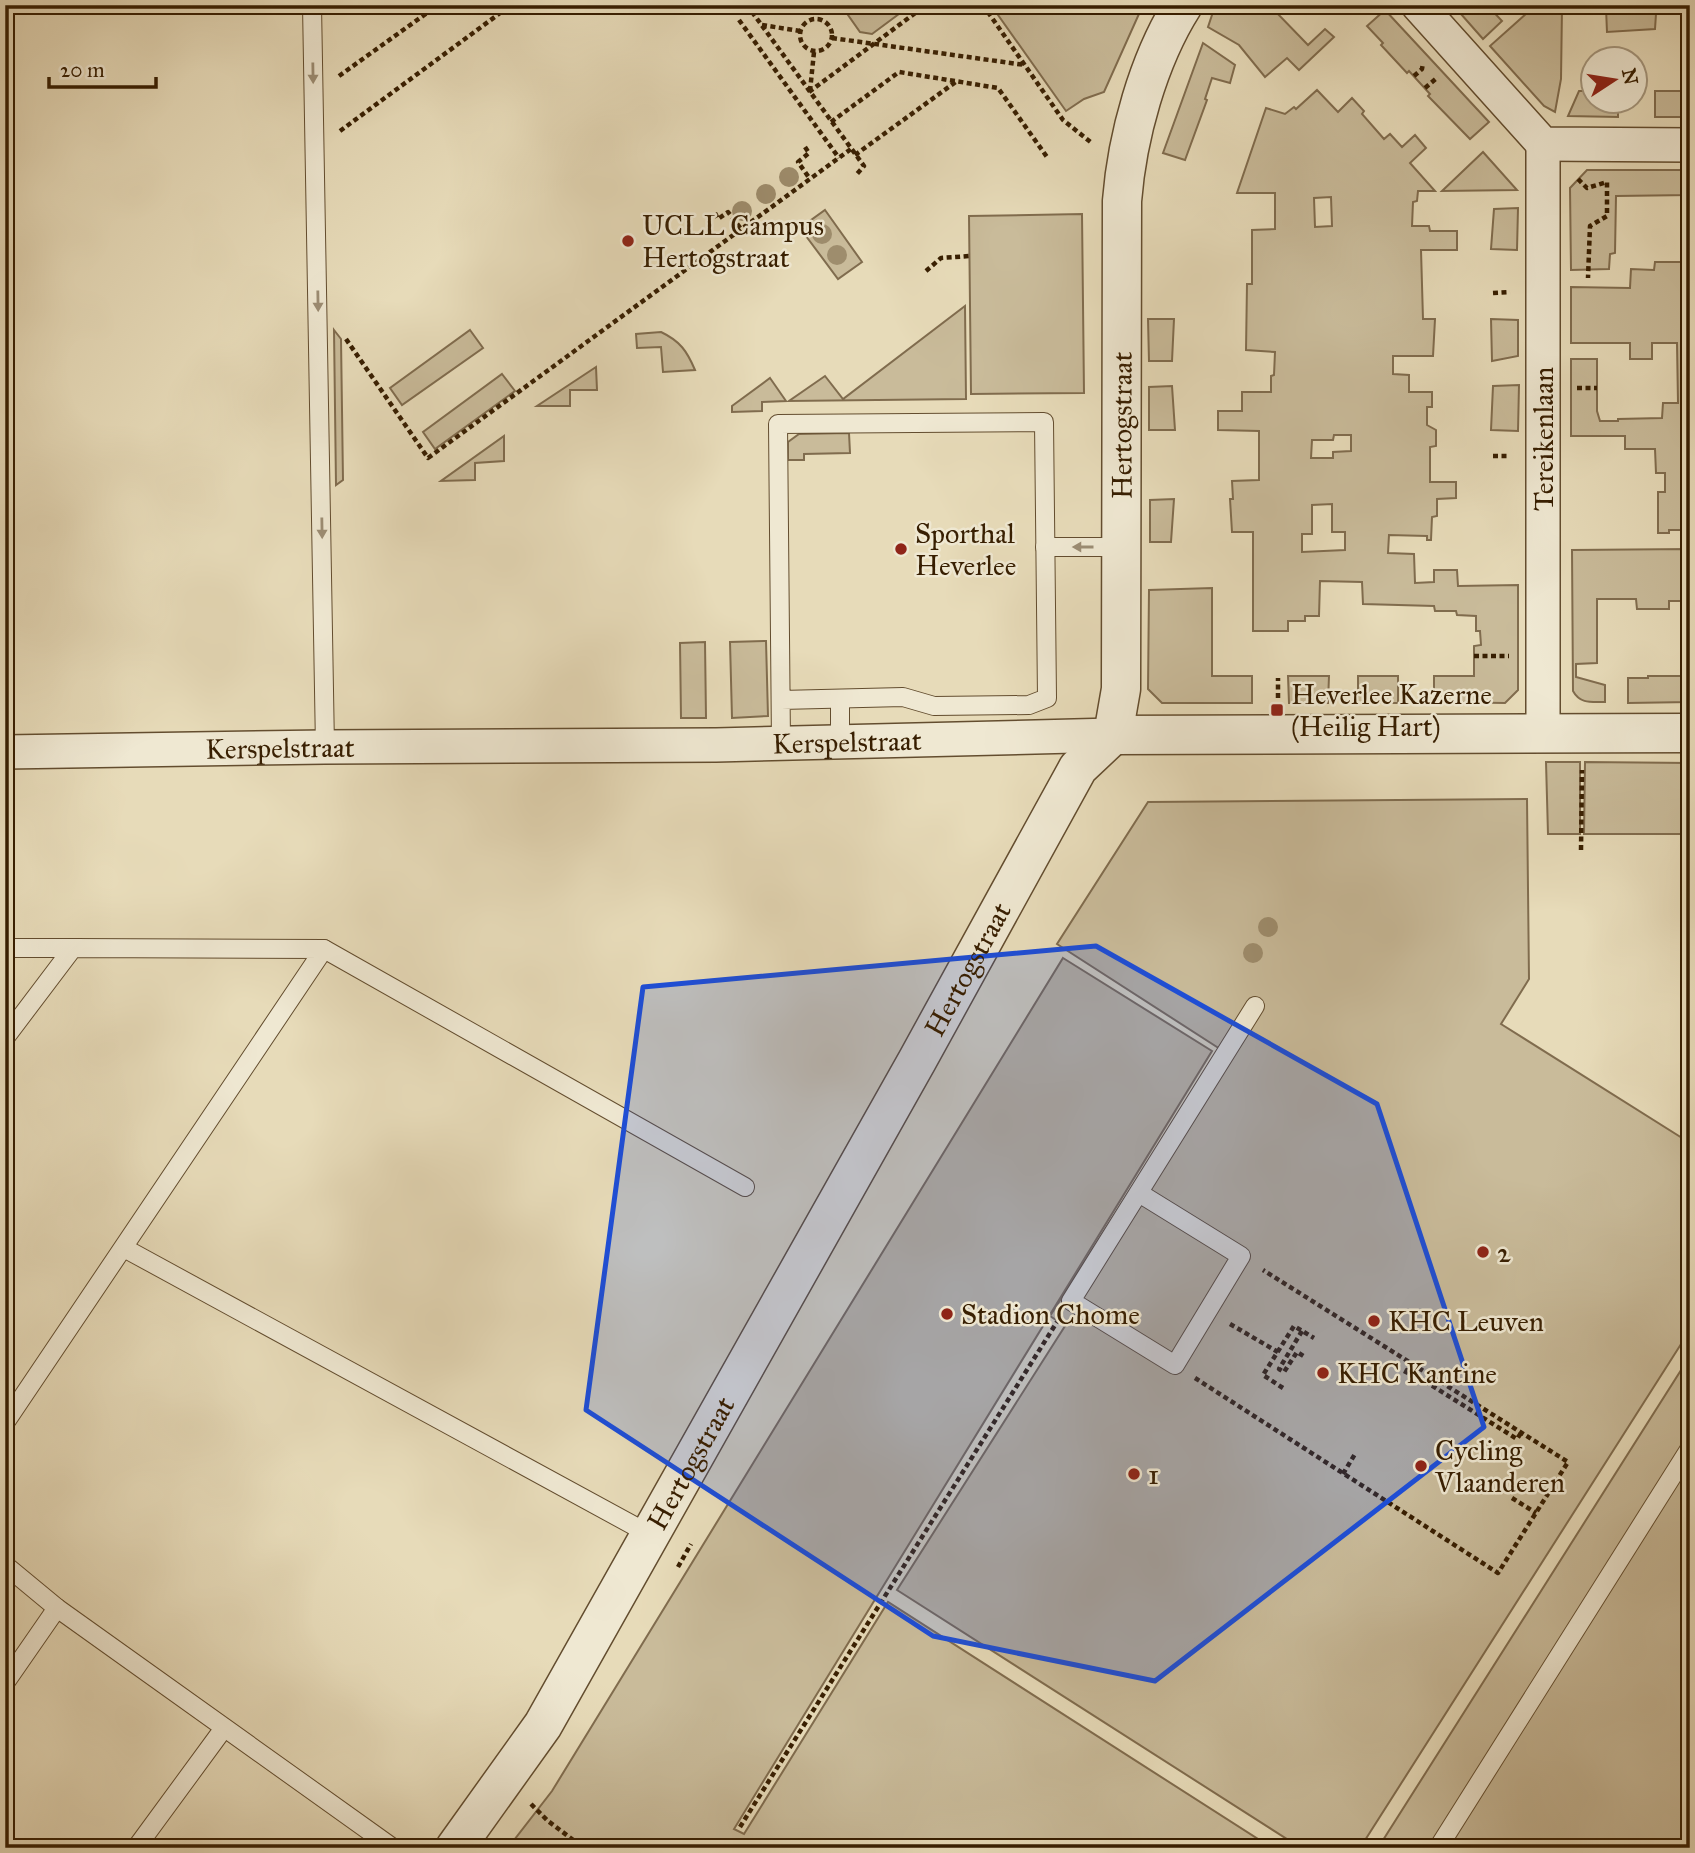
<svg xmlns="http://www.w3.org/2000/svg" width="1695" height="1853" viewBox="0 0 1695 1853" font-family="'IM FELL Great Primer',serif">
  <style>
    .green { fill: #c9bb9a; stroke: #806c4e; stroke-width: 2; fill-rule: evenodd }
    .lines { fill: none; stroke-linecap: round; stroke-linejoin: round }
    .service-casing { stroke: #634d2f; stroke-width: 20 }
    .minor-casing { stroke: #634d2f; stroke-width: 36 }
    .tertiary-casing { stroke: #634d2f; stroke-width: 41 }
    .path { stroke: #371e01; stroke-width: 4.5; stroke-dasharray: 5 3.5; stroke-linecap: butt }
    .service { stroke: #efe8d2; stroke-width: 18 }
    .minor { stroke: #efe8d2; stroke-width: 33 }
    .tertiary { stroke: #efe8d2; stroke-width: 38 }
    .tree { fill: #9e8d6d }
    .oneway { fill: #9c8d74 }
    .marked { fill: #1d4ed8; fill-opacity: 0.2; stroke: #1d4ed8; stroke-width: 5; stroke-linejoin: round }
    .poi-dot { fill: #8f2418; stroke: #efe8d2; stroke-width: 2.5 }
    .labels { text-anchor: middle; stroke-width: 5; stroke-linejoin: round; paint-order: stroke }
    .poi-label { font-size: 28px; fill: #371e01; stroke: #efe8d2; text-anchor: start }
    .street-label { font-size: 28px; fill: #371e01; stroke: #efe8d2 }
  </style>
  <rect width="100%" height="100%" fill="#e7dbb9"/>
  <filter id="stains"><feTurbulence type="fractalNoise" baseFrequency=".00286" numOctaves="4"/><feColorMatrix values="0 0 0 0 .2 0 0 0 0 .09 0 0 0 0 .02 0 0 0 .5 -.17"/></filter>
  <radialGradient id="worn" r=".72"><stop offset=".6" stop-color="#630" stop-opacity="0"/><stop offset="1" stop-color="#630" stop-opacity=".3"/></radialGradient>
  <g class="green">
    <path d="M841,5H911L872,34L860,32Z"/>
    <path d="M991,5H1143L1104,92L1084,99L1066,111Z"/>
    <path d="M1218,5H1276L1273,9L1308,45L1325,29L1334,37L1299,70L1287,58L1265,77L1239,45L1208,27L1214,9Z"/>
    <path d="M1453,5H1487L1502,21L1483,39Z"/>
    <path d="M1536,5H1689V13L1656,14L1655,29L1607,32L1606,8H1562L1561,79L1555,112L1544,106L1490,46Z"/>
    <path d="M1385,10L1489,122L1470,139L1428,96L1430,94L1409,71L1407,73L1381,45L1383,43L1367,26Z"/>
    <path d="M1203,43L1235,65L1230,83L1212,78L1205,99L1207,100L1185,160L1163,153Z"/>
    <path d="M1317,90L1338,112L1352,98L1364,111L1362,114L1384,139L1390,134L1402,147L1415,135L1426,148L1410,163L1435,191H1418L1417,201L1413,202L1412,226H1429L1430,231H1457V250H1421L1423,319H1435L1433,356H1393V374L1409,375V392H1432V407H1427V425L1436,430V446L1430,447V482H1456V498L1437,499V516L1432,517L1431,540H1427V536L1389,535L1388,553L1414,554L1415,583L1434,582V570H1457L1458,586L1518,585V690L1505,703L1434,702V676H1474V646L1481,645L1480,631H1476V616L1457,615L1456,611H1435L1434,606L1363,604L1362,582L1320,581L1319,616H1305V621H1288V631H1253V532H1232L1230,499H1233L1232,481L1259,480V431L1218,430V411H1242V392H1271V376L1274,375L1275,352L1246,350L1247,284H1252V230L1275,229V193H1237L1266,108L1285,114L1294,107L1296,109ZM1331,197L1332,226L1315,227L1314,198ZM1334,435H1351V451L1333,452V458H1311L1312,440H1333ZM1332,504V532H1345V550L1302,552V534H1312V505Z"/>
    <path d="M1579,91H1593L1594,102H1618V117L1568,116Z"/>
    <rect x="1655" y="91" width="35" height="26"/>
    <path d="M1483,152L1517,190L1442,191Z"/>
    <path d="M1587,170H1690V195L1616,196L1615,253L1610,254L1609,269L1571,270L1570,188Z"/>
    <path d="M1518,208L1517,250L1491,249L1494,209Z"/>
    <path d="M825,210L862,262L838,279L800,228Z"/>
    <path d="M1082,214L1084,393L971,394L969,216Z"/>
    <path d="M1655,262H1690V530H1669V533H1658V492H1665V473H1656L1655,449H1625V436H1571V359H1597V411L1600,421H1618V419L1662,418L1663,403H1678L1677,343H1652V359H1630V343H1571V287L1630,288L1631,269L1654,270Z"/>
    <path d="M965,306L966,399L789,401L825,376L843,399Z"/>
    <path d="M1148,319H1174L1172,361H1149Z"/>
    <path d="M1491,319L1518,320V356L1492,361Z"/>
    <path d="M334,330L341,339L343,480L336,485Z"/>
    <path d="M470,330L483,348L402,405L390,388Z"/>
    <path d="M661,332C680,341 687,351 695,370L663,372L661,347L637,348L636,334Z"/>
    <path d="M596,367L597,390H570V406H537Z"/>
    <path d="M502,374L515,391L435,449L423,432Z"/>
    <path d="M770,378L786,401L762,402V411L732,412V406Z"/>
    <path d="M1519,385L1518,431L1491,430L1493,386Z"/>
    <path d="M1172,386L1175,430H1149V387Z"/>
    <path d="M849,433L850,453L804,454V460H788V442L799,434Z"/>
    <path d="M504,436V461L475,463V480L441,481Z"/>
    <path d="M1174,499L1171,542H1150V500Z"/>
    <path d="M1690,549V601H1669V609H1637L1636,599H1597V663L1576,664V677L1605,685V702C1591,702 1580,704 1573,691L1572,550Z"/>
    <path d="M1212,588V676H1252V703H1162L1148,689L1149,590Z"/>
    <path d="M766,641L768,716L732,718L730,642Z"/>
    <path d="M705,642L706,718H681L680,643Z"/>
    <path d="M1288,676H1329L1328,703H1289Z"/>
    <rect x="1358" y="676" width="40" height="27"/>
    <path d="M1648,676H1689L1690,702L1628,703V678H1648Z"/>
    <path d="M1546,762H1580V834H1548Z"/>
    <path d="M1585,762L1690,763V834H1584Z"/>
    <path d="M1527,799L1529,979L1501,1024L1690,1143V1330L1360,1848H1301L897,1590L1065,1326L1050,1316L1220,1049L1057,944L1148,802Z"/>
    <path d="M1063,958L1212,1051L734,1829L744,1834L888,1602L1272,1848H508L552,1791Z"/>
    <path d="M1690,1356V1848H1378Z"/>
  </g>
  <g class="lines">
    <g class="service-casing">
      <g id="service">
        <path d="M312,5L325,747"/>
        <path d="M1045,547H1121"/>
        <path d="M781,700L903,697L934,706L1029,705L1047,698L1044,422L778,424L781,743"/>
        <path d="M840,742V700"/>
        <path d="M5,948H73"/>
        <path d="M324,949L745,1187"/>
        <path d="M5,1038L73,948L324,949L5,1423"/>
        <path d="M1139,1193L1241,1256L1175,1365L1071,1301L1255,1006"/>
        <path d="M124,1248L651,1535"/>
        <path d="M5,1565L57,1608"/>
        <path d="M5,1683L57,1608L393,1848"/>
        <path d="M136,1848L224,1728"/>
        <path d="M1438,1848L1690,1448"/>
      </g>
    </g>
    <g class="minor-casing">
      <g id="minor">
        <path d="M1418,5L1543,144L1690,145"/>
        <path d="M1543,144V734"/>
        <path id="s1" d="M5,752L325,747L716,745L1113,735"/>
      </g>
    </g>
    <g class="tertiary-casing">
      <g id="tertiary">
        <path d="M1113,735L1690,733"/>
        <path id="s2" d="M455,1848L543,1725L918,1059L1078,768L1113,735L1121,689L1122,201C1127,137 1148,60 1183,5"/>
      </g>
    </g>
    <g class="path">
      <path d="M747,5L864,166L856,175"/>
      <path d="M983,5L1063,120L1093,144"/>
      <circle cx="816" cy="35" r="16"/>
      <path d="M739,20L839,158"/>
      <path d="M762,25L800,31"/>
      <path d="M832,38L1025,65"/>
      <path d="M339,76L438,5"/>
      <path d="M1414,76L1422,69L1423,63"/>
      <path d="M1425,88L1438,77"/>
      <path d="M810,91L814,52"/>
      <path d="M809,92L926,5"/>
      <path d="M831,122L899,72L998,88L1047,157"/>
      <path d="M340,131L511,5"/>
      <path d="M805,147L809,153L798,162L810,179"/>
      <path d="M855,155L957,81"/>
      <path d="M1578,179L1587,188L1607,182V216L1590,226L1588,278"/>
      <path d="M715,213L718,219L728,212L741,229"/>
      <path d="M926,271L941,258L969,256"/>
      <path d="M1493,293L1510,292"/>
      <path d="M346,339L428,458L851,149"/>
      <path d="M1577,388H1597"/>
      <path d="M1493,456H1509"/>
      <path d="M1474,656H1509"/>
      <path d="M1278,698V678"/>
      <path d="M1581,850L1582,770"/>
      <path d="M1230,1324L1278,1352"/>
      <path d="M1302,1331L1279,1369L1284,1372L1297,1352L1305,1357"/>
      <path d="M1405,1374L1407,1370L1517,1439L1521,1433"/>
      <path d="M1195,1378L1498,1573L1568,1462L1263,1270"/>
      <path d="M1283,1388L1263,1375L1294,1326L1314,1338"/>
      <path d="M1343,1474L1355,1454"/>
      <path d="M1512,1498L1536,1513"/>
      <path d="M678,1567L691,1544"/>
      <path d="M531,1804L548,1821L584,1848"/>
      <path d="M740,1827L1057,1322"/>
    </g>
    <use href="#service" class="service"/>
    <use href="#minor" class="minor"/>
    <use href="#tertiary" class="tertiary"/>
  </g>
  <g class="tree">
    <circle cx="789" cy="177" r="10"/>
    <circle cx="766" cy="194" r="10"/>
    <circle cx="742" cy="211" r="10"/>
    <circle cx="822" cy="234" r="10"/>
    <circle cx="837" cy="255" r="10"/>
    <circle cx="1268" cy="927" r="10"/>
    <circle cx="1253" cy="953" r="10"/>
  </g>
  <defs><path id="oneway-solid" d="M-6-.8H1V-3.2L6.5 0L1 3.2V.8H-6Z" transform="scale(1.75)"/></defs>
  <g class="oneway">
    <use href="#oneway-solid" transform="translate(313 73) rotate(89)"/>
    <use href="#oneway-solid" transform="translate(318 301) rotate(89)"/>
    <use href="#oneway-solid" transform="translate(322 528) rotate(89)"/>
    <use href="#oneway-solid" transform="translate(1083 547) rotate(180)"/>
  </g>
  <path class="marked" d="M1096,946L1377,1104L1484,1427L1155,1681L933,1636L586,1410L643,987Z"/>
  <g class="poi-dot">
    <circle cx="628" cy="241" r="7"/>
    <circle cx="901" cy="549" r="7"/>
    <rect x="1270" y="703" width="14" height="14" rx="3.5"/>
    <circle cx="1483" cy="1252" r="7"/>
    <circle cx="947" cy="1314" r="7"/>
    <circle cx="1374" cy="1321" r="7"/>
    <circle cx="1323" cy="1373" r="7"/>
    <circle cx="1421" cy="1466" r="7"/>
    <circle cx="1134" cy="1474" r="7"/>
  </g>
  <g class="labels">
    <g class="poi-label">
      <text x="642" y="235">UCLL Campus<tspan x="642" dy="32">Hertogstraat</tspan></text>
      <text x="915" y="543">Sporthal<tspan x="915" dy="32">Heverlee</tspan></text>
      <text x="1291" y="704">Heverlee Kazerne<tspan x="1291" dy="32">(Heilig Hart)</tspan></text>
      <text x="1497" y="1262">2</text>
      <text x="961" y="1324">Stadion Chome</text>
      <text x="1388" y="1331">KHC Leuven</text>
      <text x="1337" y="1383">KHC Kantine</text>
      <text x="1435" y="1460">Cycling<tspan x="1435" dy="32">Vlaanderen</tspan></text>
      <text x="1148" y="1484">1</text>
    </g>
    <g class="street-label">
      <text dy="10" stroke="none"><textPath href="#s2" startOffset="1606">Hertogstraat</textPath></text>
      <text transform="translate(1543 439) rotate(-90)" y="10">Tereikenlaan</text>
      <text dy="10" stroke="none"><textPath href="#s1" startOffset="842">Kerspelstraat</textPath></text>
      <text dy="10" stroke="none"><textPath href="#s1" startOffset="275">Kerspelstraat</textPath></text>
      <text dy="10" stroke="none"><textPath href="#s2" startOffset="1018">Hertogstraat</textPath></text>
      <text dy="10" stroke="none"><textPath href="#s2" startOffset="452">Hertogstraat</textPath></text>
    </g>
  </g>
  <rect width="1695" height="1853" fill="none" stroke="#e7dbb9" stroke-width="28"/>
  <rect x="7" y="7" width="1681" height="1839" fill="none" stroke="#371e01" stroke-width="3.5"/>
  <rect x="14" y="14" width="1667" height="1825" fill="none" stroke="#371e01" stroke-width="2"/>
  <g transform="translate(1614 80) rotate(78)"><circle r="33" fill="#efe8d2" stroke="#a5977e" stroke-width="2"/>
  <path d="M0-5L12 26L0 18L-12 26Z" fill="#8f2418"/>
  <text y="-10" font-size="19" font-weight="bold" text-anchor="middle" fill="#371e01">N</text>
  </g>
  <path d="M49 77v10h107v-10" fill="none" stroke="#371e01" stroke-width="3.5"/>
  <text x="60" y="77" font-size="21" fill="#371e01" stroke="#efe8d2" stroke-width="5" paint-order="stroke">20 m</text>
  <rect width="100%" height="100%" filter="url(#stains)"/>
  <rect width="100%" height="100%" fill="url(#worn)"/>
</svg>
